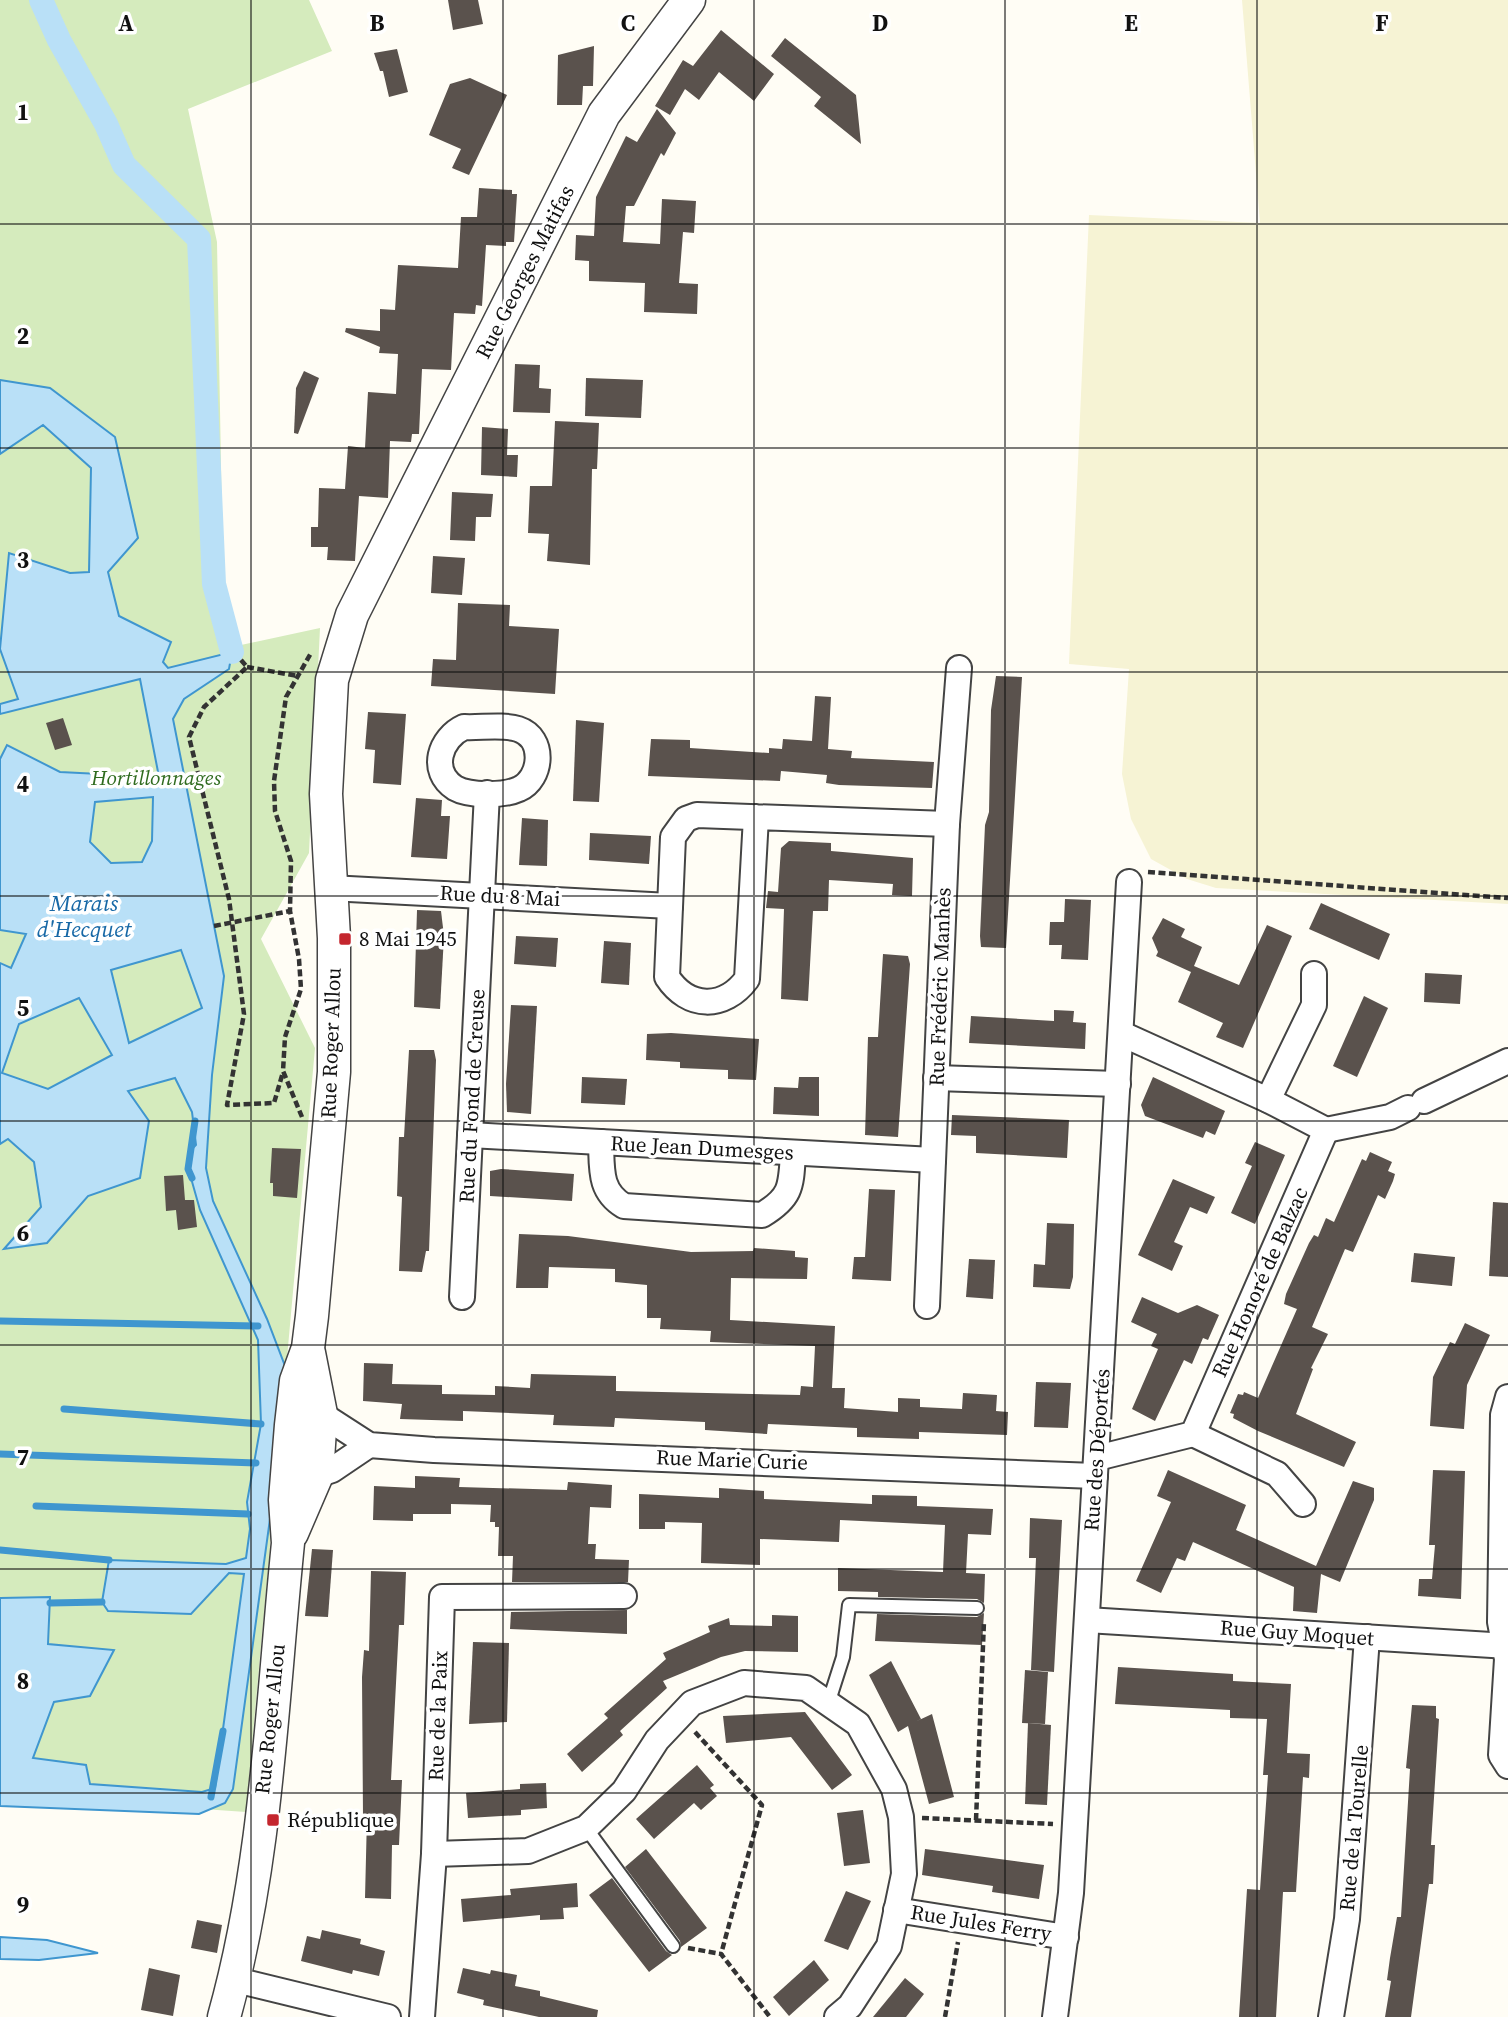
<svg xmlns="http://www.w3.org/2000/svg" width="1508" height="2017" viewBox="0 0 1508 2017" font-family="'Source Serif 4',serif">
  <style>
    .farmland { fill: #f6f3d4 }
    .green { fill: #d5ebbd }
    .water { fill: #b9e0f7; stroke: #3f96cf; stroke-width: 2; fill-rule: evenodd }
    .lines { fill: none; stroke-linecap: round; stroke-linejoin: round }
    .stream { stroke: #3f96cf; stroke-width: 7 }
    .canal { stroke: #b9e0f7; stroke-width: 24 }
    .building { fill: #5a524d }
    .service-casing { stroke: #444; stroke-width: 16 }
    .minor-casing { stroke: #444; stroke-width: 28 }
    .tertiary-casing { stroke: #444; stroke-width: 35 }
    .path { stroke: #333; stroke-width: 4.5; stroke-dasharray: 7 3.5; stroke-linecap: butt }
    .service { stroke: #fff; stroke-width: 12 }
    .minor { stroke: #fff; stroke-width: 24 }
    .tertiary { stroke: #fff; stroke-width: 32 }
    .grid { fill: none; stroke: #111; stroke-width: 2; stroke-opacity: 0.55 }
    .poi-dot { fill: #c4262e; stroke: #fff; stroke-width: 2.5 }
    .labels { text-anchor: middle; stroke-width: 7; stroke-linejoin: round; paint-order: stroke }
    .street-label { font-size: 21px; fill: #111; stroke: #fff }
    .park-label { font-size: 21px; font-style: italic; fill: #2f6b1f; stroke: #fff }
    .poi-label { font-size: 21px; fill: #111; stroke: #fff; text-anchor: start }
    .water-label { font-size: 23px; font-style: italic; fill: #1768a6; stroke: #fff }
    .grid-label { font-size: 23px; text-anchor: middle; font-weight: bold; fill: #111; stroke: #fff; stroke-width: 7; stroke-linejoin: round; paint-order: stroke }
  </style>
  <rect width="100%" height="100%" fill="#fffdf5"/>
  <path class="farmland" d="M1242,0H1508V904L1216,888L1187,879L1151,859L1131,819L1122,774L1129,669L1069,664L1089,215L1260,223Z"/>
  <path class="green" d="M0,0H309L332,51L188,109L217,242L223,577L241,645L320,628L309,853L261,939L315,1048L246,1812L0,1795Z"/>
  <g class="water">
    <path d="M0,380L50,388L115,437L138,538L108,572L119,616L171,642L163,662L168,668L232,652L229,669L184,699L173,719L224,976L212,1075L206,1168L213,1201L267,1319L285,1366L276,1475L233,1789L225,1803L199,1814L0,1806V1598L50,1597L48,1644L114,1650L90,1696L54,1702L33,1758L86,1765L90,1784L202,1792L215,1788L244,1574L229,1573L191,1614L108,1611L102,1602L109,1560L226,1564L246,1558L250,1529L247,1502L261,1424L258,1340L200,1210L189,1171L191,1150L196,1145L192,1112L175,1078L128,1091L149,1121L140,1178L88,1196L47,1243L4,1249L41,1207L34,1162L8,1139L0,1144V963L11,968L26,934L0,930V759L7,745L60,772L159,777L140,679L0,714V704L18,699L0,649L9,553L70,573L89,572L91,468L43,425L0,454ZM153,797L152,841L142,862L111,863L90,842L95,802ZM181,950L202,1008L129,1043L111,970ZM79,998L112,1055L48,1089L2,1073L19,1024Z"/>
    <path d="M0,1937L47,1940L98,1953L39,1960L0,1959Z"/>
  </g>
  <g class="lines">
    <g class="stream">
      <path d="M192,1178L188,1169L195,1121"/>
      <path d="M0,1321L258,1326"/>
      <path d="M64,1409L261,1424"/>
      <path d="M0,1454L256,1463"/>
      <path d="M36,1506L248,1514"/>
      <path d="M0,1550L109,1560"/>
      <path d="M50,1603L102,1602"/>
      <path d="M211,1797L223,1731"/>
    </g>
    <path class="canal" d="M41,0L59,40L106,124L124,165L199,239L214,584L232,652"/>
  </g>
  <g class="building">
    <path d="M448,0H478L483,24L453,30Z"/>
    <path d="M721,30L774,74L754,101L719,72L699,100L685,89L670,115L655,106L683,60L693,66Z"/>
    <path d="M785,38L856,95L861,144L814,106L821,97L771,56Z"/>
    <path d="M594,46L593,86H583L582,105H557L558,55Z"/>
    <path d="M397,49L408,92L389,97L383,71H380L374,53Z"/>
    <path d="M470,78L507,95L469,175L452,168L461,149L429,135L450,84Z"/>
    <path d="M657,109L676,133L664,156L661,153L634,206H626L623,242L660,244L662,199L696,201L694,233L683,232L679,283L698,284L697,314L644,312L645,283L589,281V261L575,260L576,235L594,236L596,197L626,136L637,142Z"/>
    <path d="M479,188L512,190V194H517L514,242H506V246L486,245L482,306L476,305L475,314L454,313L451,370L422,369L419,434H412L411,442L390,441L388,498L359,496L355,561L327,560L328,547H311V527H318L319,488L345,489L348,446L365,448L368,392L396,394L398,354L379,353L380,347L345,332L346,328L380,331V309L395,310L398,265L458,268L461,217H477Z"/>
    <path d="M515,364L540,365L539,388L551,389L550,413L513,412Z"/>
    <path d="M304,371L319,378L298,434L294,433L296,388Z"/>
    <path d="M586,378L643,380L641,418L585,416Z"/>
    <path d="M555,421L599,423L597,469H592L590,565L547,561L549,534L528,533L530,486H552Z"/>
    <path d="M482,427L508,429L507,455H518L517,477L481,475Z"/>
    <path d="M452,492L493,494L491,517H476L475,541L450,540Z"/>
    <path d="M433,556L465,558L462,595L431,593Z"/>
    <path d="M458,603L510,605L509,626L559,629L555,694L431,686L433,659L456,660Z"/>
    <path d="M996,676L1022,677L1006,948L981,947L980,936L985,825L989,812L991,710Z"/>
    <path d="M815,696L831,697L828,749L852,751L851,758L934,762L932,788L839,785L826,783L827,775L781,771L780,781L648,776L651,739L690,740V748L769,753V748L782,749L783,739L812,741Z"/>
    <path d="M368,712L406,714L401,785L373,783L375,750L365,749Z"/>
    <path d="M63,718L72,745L55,750L46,723Z"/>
    <path d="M576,720L604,723L599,802L573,801Z"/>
    <path d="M416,798L442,800L441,816H450L447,859L411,857Z"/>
    <path d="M522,818L548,820L547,866L519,865Z"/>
    <path d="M590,833L651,836L649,864L589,860Z"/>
    <path d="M789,841L831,843V851L913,858L912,896L892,895L893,884L829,880L828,911H813L808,1001L781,999L784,909L766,908L768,891L778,892L781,848Z"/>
    <path d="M1065,899L1091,900L1088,960L1061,959L1062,945H1049L1050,922H1064Z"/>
    <path d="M1321,903L1390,934L1379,960L1309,929Z"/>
    <path d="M417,910L441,911L444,936L440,1009L414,1007Z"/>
    <path d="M1163,918L1185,929L1181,937L1202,947L1194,966L1239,985L1267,925L1292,936L1243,1048L1216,1037L1223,1023L1178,1002L1191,972L1156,956L1158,952L1152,938Z"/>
    <path d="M516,936L558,938L556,967L514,964Z"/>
    <path d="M604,941L631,943L629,985L601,983Z"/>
    <path d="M883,954L908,956L910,964L898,1137L865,1135L868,1037H878Z"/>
    <path d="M1425,973L1462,975L1460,1004L1424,1002Z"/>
    <path d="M1364,996L1388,1008L1357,1077L1333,1066Z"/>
    <path d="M511,1005L537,1006L531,1114L507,1112L506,1084Z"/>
    <path d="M1054,1010L1074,1011L1073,1022L1086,1023L1085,1049L969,1043L971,1016L1054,1021Z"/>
    <path d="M671,1033L759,1039L756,1080L728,1079V1070L680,1068V1062L646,1060L647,1034Z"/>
    <path d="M409,1050H434L436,1060L429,1251H426L422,1272L399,1271L402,1197L397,1196L399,1137H404Z"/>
    <path d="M582,1077L627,1079L625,1105L581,1103Z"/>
    <path d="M799,1077H819V1116L773,1114L774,1087L798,1088Z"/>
    <path d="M1153,1077L1225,1111L1215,1135L1206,1131L1203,1138L1145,1116L1141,1105Z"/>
    <path d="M952,1115L1069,1120L1067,1158L976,1153V1136L951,1135Z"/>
    <path d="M1255,1142L1285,1155L1255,1224L1231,1213L1252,1166L1245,1163Z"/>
    <path d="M272,1148L301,1149L297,1198L273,1196V1183H270Z"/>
    <path d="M1370,1152L1392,1162L1388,1171L1395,1174L1393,1181L1385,1199L1378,1195L1353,1252L1345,1249L1312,1327L1328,1334L1311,1368L1313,1369L1296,1414L1356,1442L1344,1467L1258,1431L1233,1418L1234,1414L1230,1413L1238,1394L1243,1395L1244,1392L1258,1398L1297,1309L1284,1304L1286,1294L1309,1243L1314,1235L1318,1237L1326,1218L1334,1222L1362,1159L1366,1161Z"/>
    <path d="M501,1169L574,1174L572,1201L490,1196V1171Z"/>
    <path d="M183,1175L185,1200H194L197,1227L178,1230L176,1210L166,1211L164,1176Z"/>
    <path d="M1173,1179L1215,1197L1207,1214L1190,1207L1174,1242L1183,1246L1172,1271L1138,1255Z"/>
    <path d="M869,1189L895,1190L891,1281L852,1279L854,1257H865Z"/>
    <path d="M1493,1202L1508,1203V1277L1489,1276Z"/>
    <path d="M1047,1223L1074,1224L1073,1277L1070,1289L1033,1287L1034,1264L1045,1265Z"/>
    <path d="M519,1234L568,1236L691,1252L753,1251L754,1248L795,1251V1257L808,1258L807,1279L731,1278L730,1320L835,1326L832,1388H845L844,1408L898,1412V1398L920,1399V1407L962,1409L963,1393L997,1395L996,1411L1008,1412L1007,1435L919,1432V1439L857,1437V1428L768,1424L767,1434L705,1430V1422L615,1418L614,1427L553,1425L554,1415L463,1411V1421L400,1419L402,1404L363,1401L364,1363L393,1364L392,1384L442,1385V1394L495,1395V1386L530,1388L531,1374L616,1376V1391L800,1395L801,1386L813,1387L815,1346L710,1342L711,1331L660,1329L661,1318H647V1285L615,1282V1269L549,1267L548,1288H516Z"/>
    <path d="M1414,1253L1455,1257L1452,1286L1411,1282Z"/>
    <path d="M969,1259L995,1260L993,1299L966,1297Z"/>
    <path d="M1142,1297L1178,1313L1197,1305L1219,1315L1208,1340L1203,1338L1192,1364L1184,1360L1155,1421L1132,1409L1158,1349L1151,1346L1157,1334L1131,1322Z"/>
    <path d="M1465,1323L1490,1335L1467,1385L1464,1429L1430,1426L1433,1377L1450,1342L1455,1344Z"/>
    <path d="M1036,1382L1071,1383L1068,1428L1034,1427Z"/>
    <path d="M1168,1470L1246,1505L1236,1530L1316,1566L1353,1481L1374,1488V1500L1340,1582L1321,1574L1317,1613L1293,1611L1294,1587L1193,1542L1185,1561L1177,1558L1161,1593L1136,1581L1171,1502L1157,1496Z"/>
    <path d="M1433,1470L1465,1471L1461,1599L1418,1596L1419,1579H1432L1435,1545H1429Z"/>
    <path d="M415,1476L460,1478L459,1487L567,1490L568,1482L612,1485L611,1508L590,1507L588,1544H596L595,1559L629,1560L628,1582H512L513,1556H498L499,1527H495V1522H490L491,1505L451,1504V1514H413V1521L373,1520L374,1486L415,1488Z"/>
    <path d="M719,1488L764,1491V1499L872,1504V1495L917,1496V1506L993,1509L991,1535L968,1534L966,1573L985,1574L984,1603L977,1599L878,1597V1592L838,1591V1568L943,1572L945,1525L840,1520L839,1542L760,1539V1565L701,1563L702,1523L665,1522V1529H639V1494L719,1498Z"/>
    <path d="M1030,1518L1062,1520L1054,1672L1031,1670L1036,1558H1029Z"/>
    <path d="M312,1549L333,1550L328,1617L305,1616Z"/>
    <path d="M371,1571L406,1572L404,1625H399L391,1780H402L399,1845H392L391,1899L365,1898L367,1816H363L362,1677L364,1650L369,1651Z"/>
    <path d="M627,1610V1634L510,1629L511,1612Z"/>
    <path d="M984,1613L982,1645L875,1641L877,1614L977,1617Z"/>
    <path d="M772,1615L798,1616V1652L745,1651L721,1657L663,1681L667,1688L620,1731L623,1735L582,1772L567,1754L608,1718L604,1714L666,1659L663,1653L710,1632L708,1626L729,1618L730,1625L772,1626Z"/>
    <path d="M473,1642L509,1643L507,1722L469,1724Z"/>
    <path d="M891,1661L921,1719L917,1721L932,1714L954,1797L929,1804L908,1726L898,1732L869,1675Z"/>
    <path d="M1118,1667L1233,1674V1681L1291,1684L1287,1753L1310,1754L1309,1778L1303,1777L1296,1892H1283L1276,2017H1239L1247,1889L1260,1890L1268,1775H1263L1267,1719L1230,1718V1710L1115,1704Z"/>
    <path d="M1025,1670L1048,1672L1045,1724L1022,1723Z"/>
    <path d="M1412,1705L1436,1706V1718L1439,1719L1431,1845H1435L1433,1884H1429L1411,2017H1385L1391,1981L1387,1980L1390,1958L1397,1917H1401L1410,1769L1406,1768Z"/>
    <path d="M805,1712L852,1775L832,1790L791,1737L726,1743L723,1716Z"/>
    <path d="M1028,1723L1051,1725L1047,1805L1025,1804Z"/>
    <path d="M697,1765L714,1785L710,1788L717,1796L701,1810L694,1803L654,1839L636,1819Z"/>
    <path d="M546,1783L547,1808L521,1810V1815L468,1818L466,1793L520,1789V1784Z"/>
    <path d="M863,1810L870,1863L844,1866L837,1813Z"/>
    <path d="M646,1849L707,1928L681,1947L680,1941L625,1867Z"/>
    <path d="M925,1849L1044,1865L1039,1899L992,1892L993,1886L922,1875Z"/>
    <path d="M612,1878L666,1951L672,1955L649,1972L589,1895Z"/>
    <path d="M577,1883L578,1907L563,1908L564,1919L540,1920V1915L463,1922L461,1899L511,1895L510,1889Z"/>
    <path d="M846,1891L871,1901L848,1950L824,1941Z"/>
    <path d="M197,1920L222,1925L217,1953L191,1948Z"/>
    <path d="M322,1930L361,1939L360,1944L385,1951L379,1976L353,1970L352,1974L301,1961L307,1936L320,1939Z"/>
    <path d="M814,1960L829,1980L789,2016L773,1997Z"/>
    <path d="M149,1968L180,1975L173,2016L141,2010Z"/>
    <path d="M463,1968L490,1974L491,1970L517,1975L515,1986L540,1991V1996L598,2010L597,2017H539L483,2005L484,2000L457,1993Z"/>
    <path d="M905,1978L924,1994L906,2017H873Z"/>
  </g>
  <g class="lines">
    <g class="service-casing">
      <g id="service">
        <path d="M828,1704L843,1657L849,1605L977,1608"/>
        <path d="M586,1828L673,1946"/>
      </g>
    </g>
    <g class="minor-casing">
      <g id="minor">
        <path d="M464,727C480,728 503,724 518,729C546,738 542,779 519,789C504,796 469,796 455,788C429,771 440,738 464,727Z"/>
        <path d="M756,817L747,979C724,1010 688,1009 667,977L673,837L686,819L697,815L947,824"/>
        <path d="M330,888L670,906"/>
        <path d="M1122,1034L1268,1100L1326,1130"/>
        <path d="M936,1078L1118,1084"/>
        <path d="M1268,1100L1314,1005V974"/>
        <path d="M1424,1101L1508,1061"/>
        <path d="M1326,1130L1390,1117L1408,1108"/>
        <path d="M470,1135L933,1160"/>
        <path d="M601,1142C602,1169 599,1191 624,1206L762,1215C792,1197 791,1186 793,1153"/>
        <path d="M462,1297L487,793"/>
        <path d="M927,1306L947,824L959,668"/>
        <path d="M1508,1397L1503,1415L1500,1622L1507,1659L1501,1755L1508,1766"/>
        <path d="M305,1419L321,1414L369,1445L434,1450L1095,1476"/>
        <path d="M1193,1434L1277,1474L1303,1504"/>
        <path d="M1097,1458L1193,1434L1326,1130"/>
        <path d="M303,1467L317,1475L332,1470L369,1445"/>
        <path d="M1087,1620L1508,1646"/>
        <path d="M434,1854L528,1851L586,1828L624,1791L657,1740L692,1703L744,1683L806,1688L858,1724L894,1789L901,1817L904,1874L889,1946L850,2006L837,2017"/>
        <path d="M896,1910L1066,1937"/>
        <path d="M236,1980L388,2017"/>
        <path d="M422,2017L434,1854L442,1597L624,1596"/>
        <path d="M1055,2017L1071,1893L1129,882"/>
        <path d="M1331,2017L1347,1919L1367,1637"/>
      </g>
    </g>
    <g class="tertiary-casing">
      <g id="tertiary">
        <path d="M292,1533L317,1475L321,1414L309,1353"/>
        <path d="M224,2017C267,1864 272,1700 288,1543L285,1500L291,1425L296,1381L308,1348L312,1316L334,1072V938L326,794L332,680L352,615L604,114L689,0"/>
      </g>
    </g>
    <g class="path">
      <path d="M241,660L247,667L204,707L189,737L229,899L244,1014L227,1105L274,1103L283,1072"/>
      <path d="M247,667L298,676"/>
      <path d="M1148,872L1508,898"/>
      <path d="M214,926L290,911"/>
      <path d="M302,1117L283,1071L285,1037L301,989L299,959L290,911L291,861L275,811L274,781L286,697L311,653"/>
      <path d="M695,1732L762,1805L721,1954"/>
      <path d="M922,1818L1053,1824"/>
      <path d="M976,1820L984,1621"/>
      <path d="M688,1948L721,1954L770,2017"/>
      <path d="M945,2017L958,1942"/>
    </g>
    <use href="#service" class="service"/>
    <use href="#minor" class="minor"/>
    <use href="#tertiary" class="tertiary"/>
  </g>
  <path class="grid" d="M251,0V2017M503,0V2017M754,0V2017M1005,0V2017M1257,0V2017M0,224H1508M0,448H1508M0,672H1508M0,896H1508M0,1121H1508M0,1345H1508M0,1569H1508M0,1793H1508"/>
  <g class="poi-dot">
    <rect x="338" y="932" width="14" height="14" rx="3.5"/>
    <rect x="266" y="1813" width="14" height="14" rx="3.5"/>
  </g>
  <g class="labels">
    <g class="street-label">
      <text transform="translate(525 272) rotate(-63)" y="7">Rue Georges Matifas</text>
      <text transform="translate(500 896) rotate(3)" y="7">Rue du 8 Mai</text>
      <text transform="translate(940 987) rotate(-88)" y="7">Rue Frédéric Manhès</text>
      <text transform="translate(331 1043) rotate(-88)" y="7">Rue Roger Allou</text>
      <text transform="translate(472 1096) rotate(-87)" y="7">Rue du Fond de Creuse</text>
      <text transform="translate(702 1148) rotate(3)" y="7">Rue Jean Dumesges</text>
      <text transform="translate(1260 1282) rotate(-66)" y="7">Rue Honoré de Balzac</text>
      <text transform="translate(1097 1450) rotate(-86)" y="7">Rue des Déportés</text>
      <text transform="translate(732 1460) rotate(2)" y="7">Rue Marie Curie</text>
      <text transform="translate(1297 1633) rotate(4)" y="7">Rue Guy Moquet</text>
      <text transform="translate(438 1716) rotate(-88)" y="7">Rue de la Paix</text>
      <text transform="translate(270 1719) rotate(-84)" y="7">Rue Roger Allou</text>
      <text transform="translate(1354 1828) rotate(-85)" y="7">Rue de la Tourelle</text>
      <text transform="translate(981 1923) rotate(9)" y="7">Rue Jules Ferry</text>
    </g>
    <g class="park-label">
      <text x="156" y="785">Hortillonnages</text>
    </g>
    <g class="poi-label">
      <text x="359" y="946">8 Mai 1945</text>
      <text x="287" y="1827">République</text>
    </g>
    <g class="water-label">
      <text x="84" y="911">Marais<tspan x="84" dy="26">d'Hecquet</tspan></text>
    </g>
  </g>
  <g class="grid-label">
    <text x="126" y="31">A</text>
    <text x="377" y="31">B</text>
    <text x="628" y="31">C</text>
    <text x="880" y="31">D</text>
    <text x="1131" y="31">E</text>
    <text x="1382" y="31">F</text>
    <text x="23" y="120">1</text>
    <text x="23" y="344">2</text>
    <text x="23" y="568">3</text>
    <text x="23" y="792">4</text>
    <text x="23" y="1016">5</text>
    <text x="23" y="1241">6</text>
    <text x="23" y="1465">7</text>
    <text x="23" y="1689">8</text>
    <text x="23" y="1913">9</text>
  </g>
</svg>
